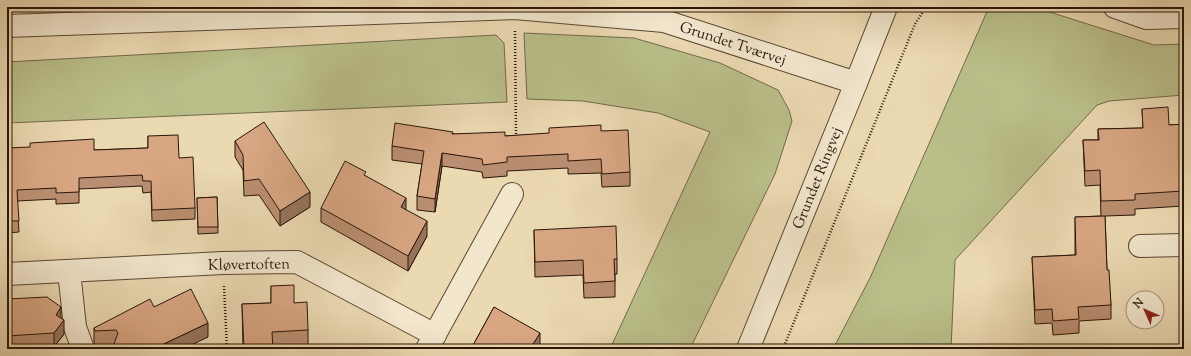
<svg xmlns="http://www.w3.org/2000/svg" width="1191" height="356" viewBox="0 0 1191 356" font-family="'Sorts Mill Goudy',serif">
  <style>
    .green { fill: #babf8a; stroke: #726a4a }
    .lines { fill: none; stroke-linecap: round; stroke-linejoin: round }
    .minor-casing { stroke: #5a4633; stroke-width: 24 }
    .path { stroke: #2a1509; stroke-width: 2.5; stroke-dasharray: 1 2; stroke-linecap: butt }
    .minor { stroke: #f2e6cd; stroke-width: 22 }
    .wall { fill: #ba8f71; stroke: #2a1509 }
    .shaded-wall { fill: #97745c; stroke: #2a1509 }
    .building { fill: #d8a683; stroke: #2a1509 }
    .labels { text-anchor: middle; stroke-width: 3; stroke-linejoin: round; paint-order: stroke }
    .street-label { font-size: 15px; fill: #2a1509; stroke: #f2e6cd }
  </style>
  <rect width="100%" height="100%" fill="#ebd9b2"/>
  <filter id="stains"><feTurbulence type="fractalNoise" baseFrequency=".005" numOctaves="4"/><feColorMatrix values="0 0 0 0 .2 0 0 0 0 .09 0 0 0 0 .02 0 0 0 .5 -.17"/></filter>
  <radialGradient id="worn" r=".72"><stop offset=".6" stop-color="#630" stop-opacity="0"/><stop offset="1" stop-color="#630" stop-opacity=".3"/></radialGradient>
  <g class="green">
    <path d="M989,7H1034L1154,45L1184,44V95L1109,101L1097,105L955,260L951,349H833L870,278Z"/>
    <path d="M524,33L634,38L720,63L778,90L789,110L792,121L775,174L690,349H610L710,132L658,113L583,101L527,99Z"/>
    <path d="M496,35L504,43L507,102L7,123V62Z"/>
  </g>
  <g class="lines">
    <g class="minor-casing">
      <g id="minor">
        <path d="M1115,7L1146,18L1184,17"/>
        <path d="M7,26L515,8L664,21L856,83"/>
        <path d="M1140,246L1184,245"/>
        <path d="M69,271L75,327L83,349"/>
        <path d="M7,274L223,263L297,262L435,335"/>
        <path d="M427,349L512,194"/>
        <path d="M748,349L856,83L886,7"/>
      </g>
    </g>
    <g class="path">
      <path d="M515,31L516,138"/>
      <path d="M224,286L227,349"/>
      <path d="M783,349L915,24L926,7"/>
    </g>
    <use href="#minor" class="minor"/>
  </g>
  <g class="wall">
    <path d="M1142,109L1169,125L1184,124V206L1135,209V215L1105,216L1107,270L1111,305V319L1079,321V333L1053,335L1052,323L1035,324L1032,257L1075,255V217L1101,216L1100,185L1085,186L1083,140H1098V129L1143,128Z"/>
    <path d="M601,131L630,172V186L602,187L601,173L568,174V168L507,171V176L483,178L482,172L442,166L435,212L417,210V196L422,164L392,160V146L453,134L505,136Z"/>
    <path d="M148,136L179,158L195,208V219L152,221L151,192L143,193L142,186L79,189V203L56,204V199L17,201L19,232L7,233V148L94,150L148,148Z"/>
    <path d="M235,141L310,207L280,226L259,195L244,196L243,170L235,157Z"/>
    <path d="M366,176L406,210L427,236L408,271L321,222V208Z"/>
    <path d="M217,197L218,233L198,234L197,198Z"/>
    <path d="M534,230L617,259V274H615V297L584,298L583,275L535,277Z"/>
    <path d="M1180,276H1184V321H1182Z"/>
    <path d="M271,286L294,303L308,330V346L272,347L273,349H243L242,304L271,303Z"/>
    <path d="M7,299L61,318L64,334L54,347L7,349Z"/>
    <path d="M154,307L208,337L113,345L95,346L94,342V328Z"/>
    <path d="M494,307L540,344L537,349H471Z"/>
  </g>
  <g class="shaded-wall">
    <path d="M442,153V166L435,212V199Z"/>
    <path d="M310,192V207L280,226V211Z"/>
    <path d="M406,198V213L401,207Z"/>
    <path d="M427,221V236L408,271V256Z"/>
    <path d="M61,307V321L56,315Z"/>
    <path d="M64,320V334L54,347V333Z"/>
    <path d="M208,323V337L183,349H153Z"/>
    <path d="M540,333V344L537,349H530Z"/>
    <path d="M511,344V349H508Z"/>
  </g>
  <g class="building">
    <path d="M1168,107L1169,125L1184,124V191L1135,194V200L1101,201L1100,170L1085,171L1083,140H1099L1098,129L1143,128L1142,109Z"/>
    <path d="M264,122L310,192L280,211L259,179L244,181L243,155L235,141Z"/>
    <path d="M395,123L453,132L452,134L505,132V136L549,133V128L601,125V131L628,130L630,172L602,174L601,159L568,161V154L507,157V162L483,165L482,159L442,153L435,199L417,196L424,151L392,146Z"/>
    <path d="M178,135L179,158L193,157L195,208L152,210L151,181H143L142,175L79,178V192L56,193V188L17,190L19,221H7V148L30,147V143L94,139V150L148,148V136Z"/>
    <path d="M345,161L366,172L364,175L406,198L401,207L427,221L408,256L321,208Z"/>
    <path d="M217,197L218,227H198L197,198Z"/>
    <path d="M1105,216L1107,270H1109L1111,305L1078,307L1079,319L1053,321L1052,309L1035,310L1032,257L1076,255L1075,217Z"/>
    <path d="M616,226L617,259H614L615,281L584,283L583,260L535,262L534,230Z"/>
    <path d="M1180,276H1184V310H1182Z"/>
    <path d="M294,285V303L307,302L308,330L272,332L273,349H244L242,304L271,303V286Z"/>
    <path d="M191,289L208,323L153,349H112L118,333L116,330L95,331L94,328L150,299L154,307Z"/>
    <path d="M47,297L61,307L56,315L64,320L54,333L7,336V299Z"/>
    <path d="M494,307L540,333L530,349H521L511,344L508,349H471Z"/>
  </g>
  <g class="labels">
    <g class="street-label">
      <text transform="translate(733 43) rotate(18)" y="5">Grundet Tværvej</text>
      <text transform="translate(817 178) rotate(-68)" y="5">Grundet Ringvej</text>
      <text transform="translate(249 264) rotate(-1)" y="5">Kløvertoften</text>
    </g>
  </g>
  <rect width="1191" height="356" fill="none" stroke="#ebd9b2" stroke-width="24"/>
  <rect x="8" y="8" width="1175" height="340" fill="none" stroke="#2a1509" stroke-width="2"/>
  <rect x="12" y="12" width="1167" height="332" fill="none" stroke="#2a1509"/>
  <g transform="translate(1145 310) rotate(315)"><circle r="19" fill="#f2e6cd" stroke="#a2927f"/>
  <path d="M0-3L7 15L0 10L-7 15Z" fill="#8f2418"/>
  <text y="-6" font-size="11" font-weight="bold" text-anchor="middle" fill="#2a1509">N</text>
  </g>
  <rect width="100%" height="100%" filter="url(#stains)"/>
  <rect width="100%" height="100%" fill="url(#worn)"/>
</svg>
